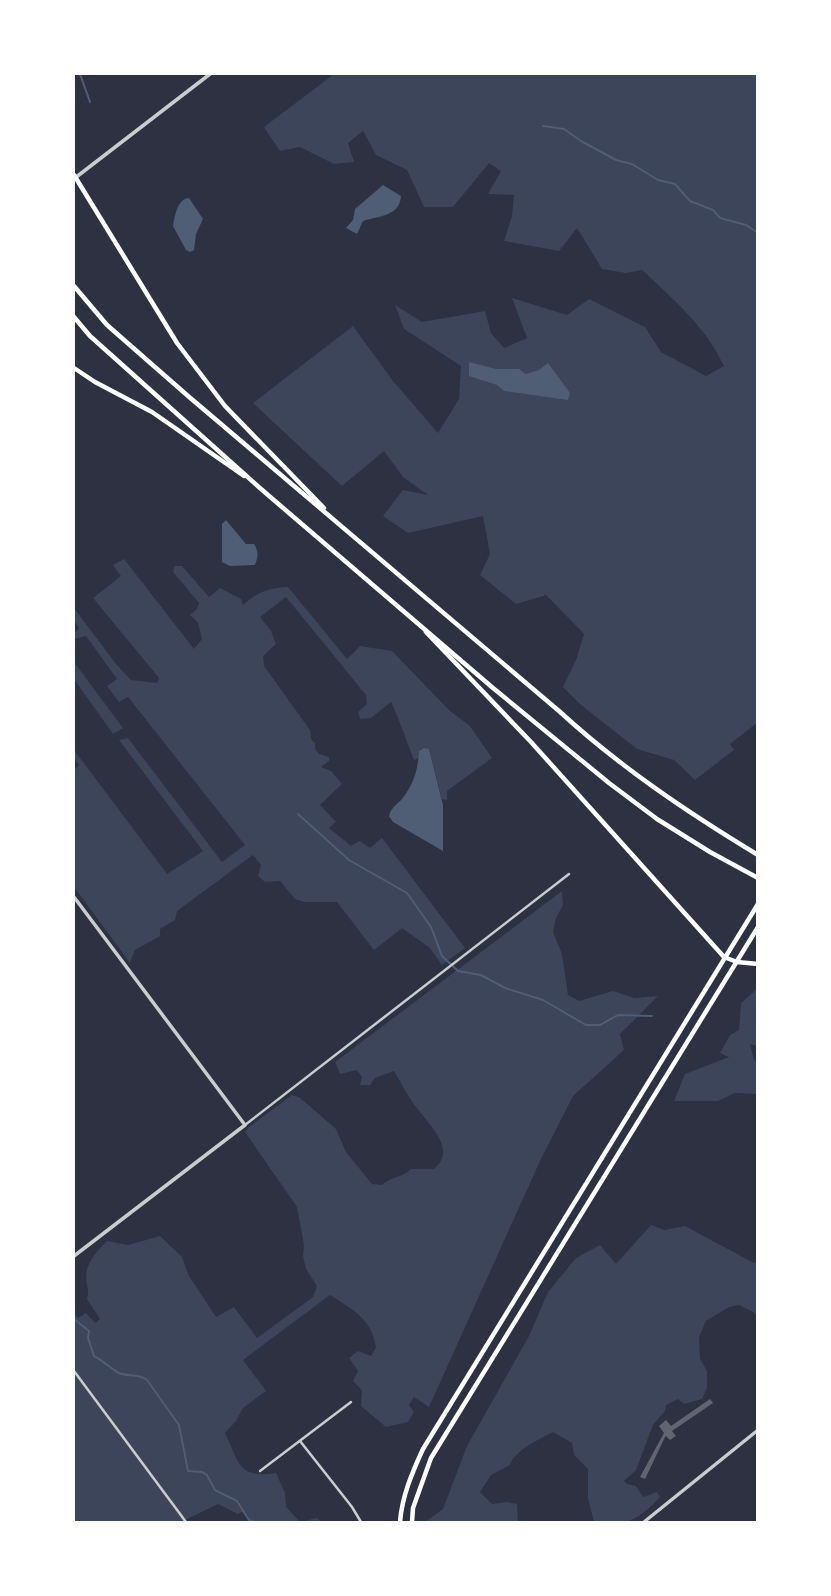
<svg xmlns="http://www.w3.org/2000/svg" width="831" height="1596" viewBox="0 0 831 1596" font-family="'IBM Plex Sans',sans-serif">
  <style>
    .green { fill: #3c4559 }
    .water { fill: #4f5d75 }
    .lines { fill: none; stroke-linecap: round; stroke-linejoin: round }
    .stream { stroke: #4f5d75; stroke-width: 2 }
    .building { fill: #626471 }
    .minor { stroke: #caccd0; stroke-width: 2.5 }
    .tertiary { stroke: #caccd0; stroke-width: 3.5 }
    .trunk { stroke: #fff; stroke-width: 4.5 }
    .motorway { stroke: #fff; stroke-width: 4.5 }
  </style>
  <rect width="100%" height="100%" fill="#2d3142"/>
  <g class="green">
    <path d="M334,74H757V723L730,744L734,750L695,780L674,760L637,749L581,705L563,687L576,660L584,634L546,595L516,604L480,575L490,554L483,516L408,533L383,516L403,490L428,495L403,477L384,451L342,486L253,403L353,326L393,381L438,433L459,399L461,366L404,329L395,305L422,322L485,311L491,333L504,348L527,338L512,298L567,315L589,299L645,327L661,352L706,376L724,366C705,326 674,300 642,270L626,273L602,269L577,228L559,251L504,241L512,216L514,195L488,194L501,171L489,163L453,207H424L407,170L376,155L363,131L348,143L354,162L334,164L300,147L280,151L264,127Z"/>
    <path d="M124,559L194,649L202,639L198,623L190,615L197,609L199,603L173,572L175,566H182L209,597L220,588L241,599L243,605C257,592 269,588 288,587L347,659L360,646L392,651L450,711L470,726L492,758L447,791V800L442,799L429,749H421L419,758L414,760C406,740 400,721 391,702L371,718L360,719L358,712L367,704L366,695L286,597L260,617L271,631L276,644L263,656L264,666L310,730L311,739L315,743V749L319,754L329,757V761L321,767L331,771L342,784L320,805L336,822L329,828L351,846L360,841L370,848L382,838L465,948L442,965L430,948L402,928L374,950L337,902H304L295,899L280,881L265,882L258,876L261,865L253,855L177,911L175,920L160,929V936L135,950L130,963L74,887V770L79,765L74,758V750L167,874L203,851L119,740L128,738L222,862L245,845L128,697L119,702L107,686L117,679L86,636L74,639V633L79,628L74,621V608L116,664L131,680L157,683L159,678L93,598L121,576L113,565Z"/>
    <path d="M74,662L123,728L113,734L74,679Z"/>
    <path d="M562,891L563,905L556,918L553,932L562,954L568,995L579,1001L613,991L634,998L658,996L620,1034L624,1050L573,1096L540,1161L429,1407L414,1397L409,1405L414,1412L408,1422L386,1427L361,1406L362,1390L353,1381L358,1371L349,1358L358,1351L371,1356L376,1347C371,1318 353,1310 330,1295L243,1360L266,1391L243,1408L236,1421L225,1433C239,1461 237,1479 276,1473L285,1493L286,1507L300,1522L317,1518L322,1522H250L242,1512L238,1514L218,1504L181,1522H74V1313L78,1318L86,1313L95,1323L100,1319L87,1299C90,1290 86,1285 86,1276C86,1263 98,1250 107,1241L128,1245L160,1236L182,1257L189,1276L216,1317L234,1307L257,1338L313,1297L317,1286L306,1269L303,1256L304,1245L297,1207L245,1132L249,1127L292,1095L299,1097L336,1129L346,1152L372,1184L382,1185C392,1176 402,1178 411,1169H434C458,1149 428,1124 417,1108C408,1097 401,1083 394,1071L375,1078L370,1085H360L362,1077L357,1070L340,1074L335,1062Z"/>
    <path d="M757,989V1046L750,1044L754,1060L757,1062V1094L735,1093L718,1101H674L685,1074L729,1057L720,1053L730,1035L739,1030L741,1003Z"/>
    <path d="M651,1225L664,1230L685,1226L754,1263L758,1261L757,1318L755,1313L739,1305L729,1307L706,1321L699,1337L700,1359L707,1371V1388L702,1399L684,1404L678,1399L666,1405L665,1411L653,1425L636,1470L624,1481L627,1484L636,1486L643,1497L657,1492L660,1497C637,1521 628,1526 594,1522L588,1498V1469L574,1455L572,1443L553,1432C540,1439 515,1450 510,1465L491,1475L480,1492L492,1504L507,1502L517,1504L518,1522H425L443,1509L467,1446L529,1336L548,1292L576,1258L600,1245L616,1264Z"/>
  </g>
  <g class="water">
    <path d="M383,185L401,196C400,216 379,216 363,221L357,234L346,228L353,220L355,209Z"/>
    <path d="M189,198L203,219L196,234L194,250L190,252L186,250L173,226C175,216 177,199 189,198Z"/>
    <path d="M469,362L496,369H519L526,374L539,370L548,363L570,393L568,400L504,391L497,385L469,376Z"/>
    <path d="M226,520L246,544H254C259,552 258,557 255,565L230,566L222,562V524Z"/>
    <path d="M424,748L429,749L443,805V851L393,822L389,816C391,808 396,805 402,799C414,784 418,769 419,751Z"/>
  </g>
  <g class="lines">
    <g class="stream">
      <path d="M80,74L90,102"/>
      <path d="M543,126L564,129L581,141L616,160L632,164L658,180L675,184L690,201L713,210L720,218L746,225L758,233"/>
      <path d="M298,814L349,860L407,893L431,927L442,956L458,971L481,975L505,988L543,1000L586,1025H600L618,1015L652,1016"/>
      <path d="M74,1319L89,1331L88,1338L94,1356C102,1360 113,1370 119,1373C128,1377 138,1373 147,1380L179,1425L188,1471L202,1472L207,1475L215,1490L237,1501L249,1520L255,1522"/>
    </g>
  </g>
  <path class="building" d="M710,1399L713,1403L672,1431L676,1436L670,1440L666,1436L665,1437L645,1479L640,1477L664,1433L659,1426L666,1420L671,1426Z"/>
  <g class="lines">
    <g class="minor">
      <path d="M245,1125L569,874"/>
      <path d="M74,1371L186,1522"/>
      <path d="M300,1441L352,1507L361,1522"/>
      <path d="M260,1471L351,1402"/>
    </g>
    <g class="tertiary">
      <path d="M75,178L210,74"/>
      <path d="M74,897L245,1125L74,1256"/>
      <path d="M644,1522L758,1430"/>
    </g>
    <g class="trunk">
      <path d="M400,1522C402,1496 412,1473 423,1449L758,904"/>
      <path d="M412,1522L413,1508L431,1458L758,927"/>
    </g>
    <g class="motorway">
      <path d="M74,175L177,343L225,406L324,508"/>
      <path d="M74,286L107,325L188,396L559,711C620,767 687,812 758,855"/>
      <path d="M74,317L90,336L261,489L493,688L609,783L657,819L710,852L758,878"/>
      <path d="M74,368L95,382L152,412L244,476"/>
      <path d="M426,632L531,742L724,957L737,962L758,964"/>
    </g>
  </g>
  <rect width="831" height="1596" fill="none" stroke="#ffffff" stroke-width="150"/>
</svg>
